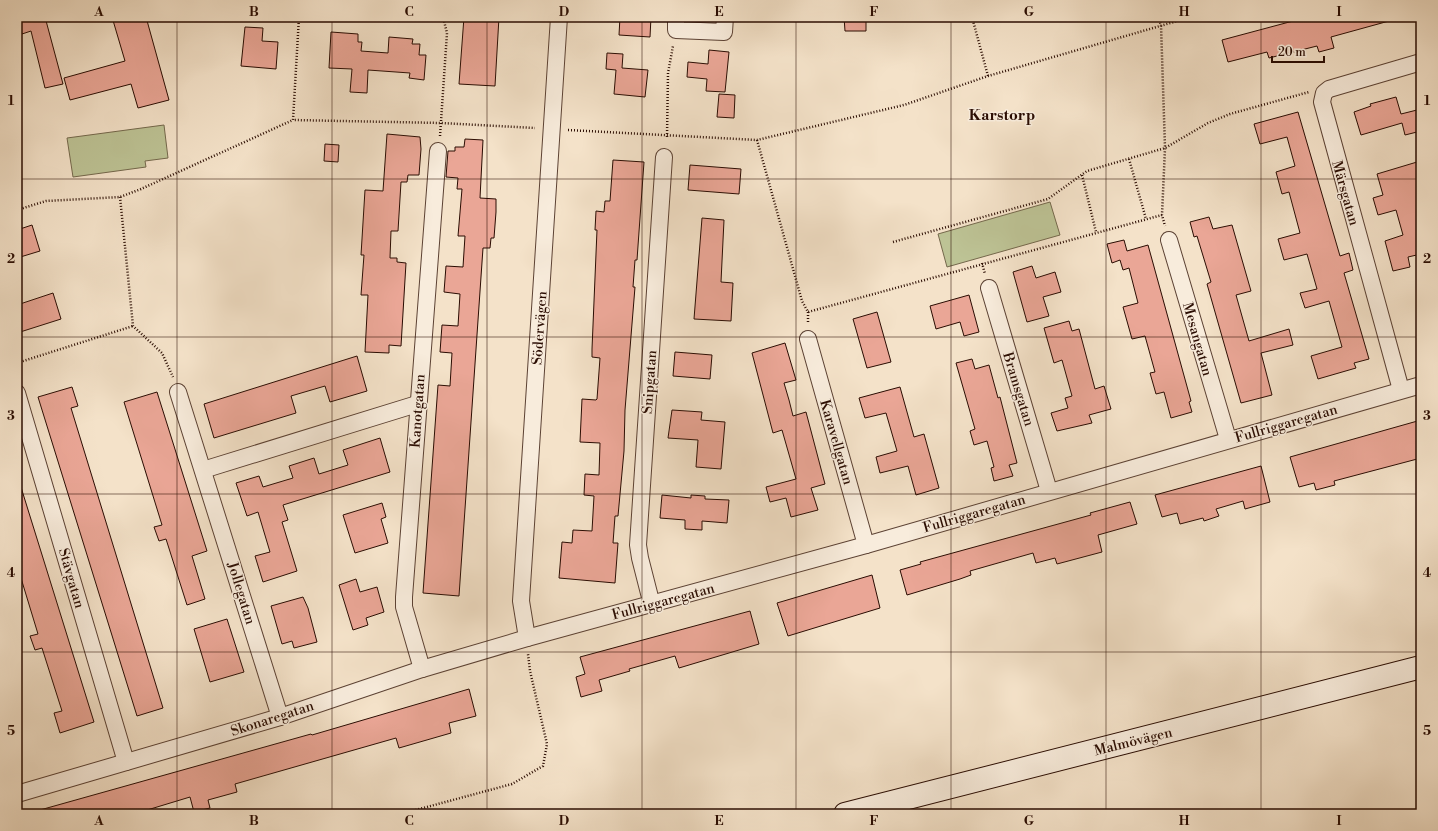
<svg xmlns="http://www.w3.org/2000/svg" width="1438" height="831" viewBox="0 0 1438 831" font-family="'Libre Bodoni',serif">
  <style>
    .green { fill: #bdc395; stroke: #74684c }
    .building { fill: #eaa696; stroke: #2a0c02 }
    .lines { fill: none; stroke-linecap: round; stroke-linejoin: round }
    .minor-casing { stroke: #5c4234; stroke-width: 18 }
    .secondary-casing { stroke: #2a0c02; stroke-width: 24 }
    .path { stroke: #2a0c02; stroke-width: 2.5; stroke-dasharray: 1 2; stroke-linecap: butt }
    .minor { stroke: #f8ecdc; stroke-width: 16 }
    .secondary { stroke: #f8ecdc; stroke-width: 22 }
    .grid { fill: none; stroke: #2a0c02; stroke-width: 1; stroke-opacity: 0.55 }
    .labels { text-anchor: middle; stroke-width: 3; stroke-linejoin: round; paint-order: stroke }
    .street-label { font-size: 14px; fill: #2a0c02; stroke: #f8ecdc }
    .neighbourhood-label { font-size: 15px; font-weight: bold; fill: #2a0c02; stroke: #f8ecdc }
    .neatline { fill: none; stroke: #2a0c02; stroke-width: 1.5 }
    .grid-label { font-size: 13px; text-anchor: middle; font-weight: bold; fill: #2a0c02 }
  </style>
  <rect width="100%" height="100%" fill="#f4e2c9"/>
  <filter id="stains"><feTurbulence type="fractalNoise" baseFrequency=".005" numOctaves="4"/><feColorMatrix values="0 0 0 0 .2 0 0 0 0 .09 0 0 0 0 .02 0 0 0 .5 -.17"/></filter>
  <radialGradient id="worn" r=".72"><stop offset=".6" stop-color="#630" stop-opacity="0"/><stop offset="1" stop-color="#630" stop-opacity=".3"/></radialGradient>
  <g class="green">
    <path d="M164,125L168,158L145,161L146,167L73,177L67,138Z"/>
    <path d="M1050,202L1060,235L947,267L938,234Z"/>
  </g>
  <g class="building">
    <path d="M17,17H45L63,84L45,88L31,31L22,34Z"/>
    <path d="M112,17H146L169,100L138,108L131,84L70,100L64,78L125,61Z"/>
    <path d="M464,17H499L495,86L459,84Z"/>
    <path d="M620,17H651L650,37L619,35Z"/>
    <path d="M844,17H866V31H845Z"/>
    <path d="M1308,17H1388L1389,21L1331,37L1334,48L1319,52L1317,46L1269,58L1267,52L1228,62L1222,40Z"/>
    <path d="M245,27L263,28L262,41L278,42L276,69L241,66Z"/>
    <path d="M331,32L358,34V42H362L361,51L388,53L389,37L413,39L412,44H420L419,55H426L424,80L409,78L410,73L368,70L367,93L350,92L352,69L329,68Z"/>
    <path d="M709,50L729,52L725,92L706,91L707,79L687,77L688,62L708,64Z"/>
    <path d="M607,53L623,54L622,68L648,70L645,97L614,94L616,70L606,69Z"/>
    <path d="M719,94L735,95L734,118L717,117Z"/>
    <path d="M1396,97L1401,114L1417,110L1421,131L1405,135L1402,123L1361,135L1354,112L1371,106L1370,104Z"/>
    <path d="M1298,112L1340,256L1349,253L1353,270L1344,273L1369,359L1354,363L1356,368L1318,379L1311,356L1342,347L1329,301L1305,308L1300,293L1317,289L1307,254L1284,260L1278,239L1300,233L1289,192L1282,194L1276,172L1295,166L1287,137L1260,144L1254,124Z"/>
    <path d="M387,134L420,137L421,149L419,175H408L407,182H401L398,231H391L390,258H397V262L406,263L401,346L389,345V353L365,352L368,295H361L364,255H361L365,190L383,191Z"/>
    <path d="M465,139L483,140L480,198L496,199V212L494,238H491L490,248H483L459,596L423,593L438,385L450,386L452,353L440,352L442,325L458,326L460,294L444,292L446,266L463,267L465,236H458L462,189H457L458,178L446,177L448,151H455V147H464Z"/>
    <path d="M325,144L339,145L338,162L324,161Z"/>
    <path d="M613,160L644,162L637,260H635L633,287H635L625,410L624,451L618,516H615L613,543H618L615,583L559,578L562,542L572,543L573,530L592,531L594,496L584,495L585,474L599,475L600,443L580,442L582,399L596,400L597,399L600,358L592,357V349L597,230H595L596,211L604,212L605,201H610Z"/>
    <path d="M1417,162L1421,177V223L1418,224L1421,236V254L1408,257L1410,267L1393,271L1385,241L1403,235L1396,210L1378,215L1373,198L1383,195L1377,174Z"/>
    <path d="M690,165L741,169L739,194L688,190Z"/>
    <path d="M1209,217L1213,229L1232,225L1251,291L1236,295L1249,341L1289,329L1293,345L1261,353L1272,395L1241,403L1207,284L1211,282L1197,236L1194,237L1190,222Z"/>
    <path d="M702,218L724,220L721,282L733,283L731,321L694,319Z"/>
    <path d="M32,225L40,251L17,258V230Z"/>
    <path d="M1124,240L1127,251L1148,245L1191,401L1189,402L1192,412L1171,418L1164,392L1156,394L1150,373L1155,372L1145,336L1132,339L1123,307L1138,303L1129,268L1123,270L1120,260L1112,263L1107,244Z"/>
    <path d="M1032,266L1036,278L1055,272L1061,292L1043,297L1049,316L1027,322L1013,272Z"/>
    <path d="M53,293L61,319L17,333V305Z"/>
    <path d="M969,295L979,332L964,336L960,322L936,329L930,306Z"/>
    <path d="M877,312L891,362L867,368L853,319Z"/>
    <path d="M1069,321L1072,331L1079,329L1095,389L1104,386L1111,409L1089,415L1092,423L1057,431L1051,413L1068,408L1065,398L1072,396L1062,360L1054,363L1044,328Z"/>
    <path d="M785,343L796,380L784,383L789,400L793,416L806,412L825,484L811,488L818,510L791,517L786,498L770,502L766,487L796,479L782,430L773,433L752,353Z"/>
    <path d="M675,352L712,355L710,379L673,376Z"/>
    <path d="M357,356L367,391L330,402L325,386L291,396L296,413L214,438L204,404Z"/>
    <path d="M972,359L975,369L989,365L998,398L1000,397L1017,463L1009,465L1013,476L994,481L991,468L994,467L987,441L974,445L970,431L975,429L956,363Z"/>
    <path d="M72,387L78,406L71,408L163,708L137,716L38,397Z"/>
    <path d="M900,387L914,437L924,434L939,488L916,495L908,466L880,473L876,457L897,451L886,413L865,418L859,398Z"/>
    <path d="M157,392L207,551L192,556L205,599L187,605L166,539L159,541L154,527L162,525L124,402Z"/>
    <path d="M672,410L702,412L701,420L725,422L721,469L696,467L698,440L668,438Z"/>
    <path d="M1421,420V458L1334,481L1335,485L1316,490L1314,483L1299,487L1290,457Z"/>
    <path d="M380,438L390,472L283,505L288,520L282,522L297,571L263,582L255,556L270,552L258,512L247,516L236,483L259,476L263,487L293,478L289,466L314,458L319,474L348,465L343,450Z"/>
    <path d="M1261,466L1270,502L1245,509L1243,501L1216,509L1219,516L1204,521L1203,518L1180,524L1177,513L1162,517L1155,495Z"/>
    <path d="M17,484H20L94,722L60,733L54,713L62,711L42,648L35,650L30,636L38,634L17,565Z"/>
    <path d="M662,495L691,498V495L705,496V499L729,500L727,523L702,521V530L685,529V520L660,518Z"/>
    <path d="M1130,502L1137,524L1098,535L1102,552L1057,564L1055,558L1036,563L1033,553L970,571L971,575L960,579L907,595L900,570L921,564L920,562L1091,515L1090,513Z"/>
    <path d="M382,503L386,517L381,519L388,543L355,553L343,515Z"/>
    <path d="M872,575L880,608L788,636L777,603Z"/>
    <path d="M356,579L360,592L377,587L384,612L366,618L368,625L353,630L339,585Z"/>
    <path d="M303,597L308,608L317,642L294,648L292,641L282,644L271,606Z"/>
    <path d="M750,611L759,644L679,668L675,656L629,669L630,671L599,680L602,691L581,697L576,677L585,674L580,657Z"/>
    <path d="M227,619L244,672L210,682L194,629Z"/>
    <path d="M469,689L476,716L449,723L451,733L399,748L396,738L235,784L237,792L208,800L210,808L194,812L190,797L134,814H41L40,810L311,734L312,735Z"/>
  </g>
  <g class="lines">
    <g class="minor-casing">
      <g id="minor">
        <path d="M676,17V30L724,32L725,17"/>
        <path d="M1169,240L1228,439"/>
        <path d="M989,288L1049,491"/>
        <path d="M808,339L866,545"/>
        <path d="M1401,390L1322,102L1324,93L1329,89L1421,62"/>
        <path d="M178,392L280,717"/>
        <path d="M17,393L126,762"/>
        <path d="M203,470L417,404"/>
        <path d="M652,605L640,558L638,545L664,157"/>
        <path d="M527,638L521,601L559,17"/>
        <path d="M422,669L404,607V597L438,151"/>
        <path d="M17,794L280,717L422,669L527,638L866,545L1421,385"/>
      </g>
    </g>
    <g class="secondary-casing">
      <path id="secondary" d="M845,814L1421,667"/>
    </g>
    <g class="path">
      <path d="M299,17L293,120L441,123L535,128"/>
      <path d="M972,17L988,76"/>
      <path d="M1158,17L1161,25L1165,148L1162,215L1165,226"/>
      <path d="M568,130L757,140L904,105L988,76L1191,17"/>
      <path d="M440,136L447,33L443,17"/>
      <path d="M667,137L668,73L673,46"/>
      <path d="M757,140L802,301L808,312L1162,215"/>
      <path d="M1129,159L1146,219"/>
      <path d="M1082,175L1096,232"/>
      <path d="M120,197L133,326L162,353L173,377"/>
      <path d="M17,210L46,201L120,197L141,189L293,120"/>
      <path d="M893,242L1048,199L1087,171L1165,148L1208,123L1230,114L1309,92"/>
      <path d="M982,263L985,274"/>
      <path d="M808,312V323"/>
      <path d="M17,363L133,326"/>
      <path d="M401,814L512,784L543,766L547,744L530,671L528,654"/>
    </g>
    <use href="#minor" class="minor"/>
    <use href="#secondary" class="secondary"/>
  </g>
  <path class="grid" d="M177,17V814M332,17V814M487,17V814M642,17V814M796,17V814M951,17V814M1106,17V814M1261,17V814M17,179H1421M17,337H1421M17,494H1421M17,652H1421"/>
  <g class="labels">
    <g class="street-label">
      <text transform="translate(1346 193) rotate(74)" y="5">Märsgatan</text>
      <text transform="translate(539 328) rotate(-86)" y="5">Södervägen</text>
      <text transform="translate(1198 339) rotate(74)" y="5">Mesangatan</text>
      <text transform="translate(649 382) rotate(-86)" y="5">Snipgatan</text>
      <text transform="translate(1019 389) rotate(73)" y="5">Bramsgatan</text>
      <text transform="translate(417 411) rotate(-86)" y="5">Kanotgatan</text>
      <text transform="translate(1286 423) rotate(-16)" y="5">Fullriggaregatan</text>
      <text transform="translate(837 442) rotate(74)" y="5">Karavellgatan</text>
      <text transform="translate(974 513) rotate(-16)" y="5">Fullriggaregatan</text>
      <text transform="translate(72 578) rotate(74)" y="5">Stävgatan</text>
      <text transform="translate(242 593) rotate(73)" y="5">Jollegatan</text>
      <text transform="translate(663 601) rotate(-15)" y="5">Fullriggaregatan</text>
      <text transform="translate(272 718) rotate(-18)" y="5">Skonaregatan</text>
      <text transform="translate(1133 741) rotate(-14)" y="5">Malmövägen</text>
    </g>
    <g class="neighbourhood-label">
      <text x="1002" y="120">Karstorp</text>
    </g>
  </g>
  <rect width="1438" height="831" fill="none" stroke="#f4e2c9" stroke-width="44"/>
  <path d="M1272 56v6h52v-6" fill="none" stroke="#2a0c02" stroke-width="2"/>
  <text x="1278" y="56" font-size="12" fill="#2a0c02" stroke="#f8ecdc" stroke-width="3" paint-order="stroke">20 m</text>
  <rect x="22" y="22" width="1394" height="787" class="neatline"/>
  <g class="grid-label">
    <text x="99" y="16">A</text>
    <text x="254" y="16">B</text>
    <text x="409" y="16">C</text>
    <text x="564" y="16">D</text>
    <text x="719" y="16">E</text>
    <text x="874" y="16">F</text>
    <text x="1029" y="16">G</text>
    <text x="1184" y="16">H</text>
    <text x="1339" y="16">I</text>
    <text x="11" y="105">1</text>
    <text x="1427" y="105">1</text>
    <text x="11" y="263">2</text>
    <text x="1427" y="263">2</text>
    <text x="11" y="420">3</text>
    <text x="1427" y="420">3</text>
    <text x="11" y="577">4</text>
    <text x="1427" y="577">4</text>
    <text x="11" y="735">5</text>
    <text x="1427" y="735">5</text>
    <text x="99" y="825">A</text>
    <text x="254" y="825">B</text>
    <text x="409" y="825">C</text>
    <text x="564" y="825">D</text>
    <text x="719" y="825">E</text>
    <text x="874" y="825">F</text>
    <text x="1029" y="825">G</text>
    <text x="1184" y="825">H</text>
    <text x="1339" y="825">I</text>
  </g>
  <rect width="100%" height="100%" filter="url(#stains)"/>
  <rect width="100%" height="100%" fill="url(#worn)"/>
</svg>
